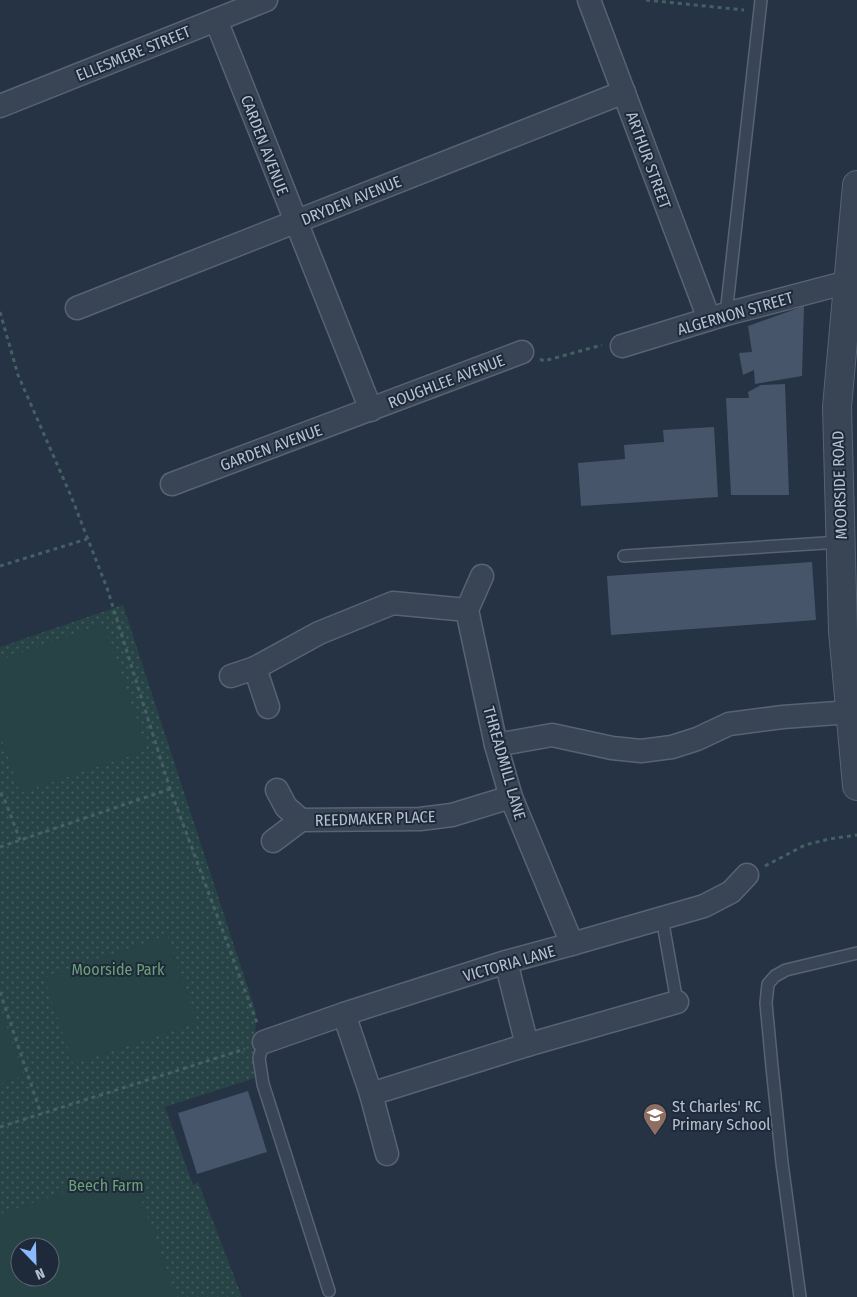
<svg xmlns="http://www.w3.org/2000/svg" width="857" height="1297" viewBox="0 0 857 1297" font-family="'Fira Sans Condensed',sans-serif">
  <style>
    .grass { fill: url(#grass-dots); fill-rule: evenodd }
    .garden { fill: #274346; fill-rule: evenodd }
    .building { fill: #46556a }
    .lines { fill: none; stroke-linecap: round; stroke-linejoin: round }
    .service-casing { stroke: #586372; stroke-width: 14 }
    .minor-casing { stroke: #586372; stroke-width: 25 }
    .tertiary-casing { stroke: #586372; stroke-width: 30 }
    .path { stroke: #456062; stroke-width: 3; stroke-dasharray: 4 4; stroke-linecap: butt }
    .service { stroke: #394555; stroke-width: 11 }
    .minor { stroke: #394555; stroke-width: 22 }
    .tertiary { stroke: #394555; stroke-width: 28 }
    .labels { text-anchor: middle; stroke-width: 4; stroke-linejoin: round; paint-order: stroke }
    .street-label { font-size: 16px; fill: #b7c0ce; stroke: #1e2a3a }
    .park-label { font-size: 16px; fill: #6ca177; stroke: #1e2a3a }
    .poi-label { font-size: 16px; fill: #b7c0ce; stroke: #1e2a3a; text-anchor: start }
  </style>
  <defs>
    <pattern id="grass-dots" width="8" height="8" patternUnits="userSpaceOnUse" patternTransform="scale(1.25)"><rect width="8" height="8" fill="#274346"/><path d="M2 2h.1M6 6h.1" fill="none" stroke="#445c60" stroke-width="1.8" stroke-linecap="round"/></pattern>
  </defs>
  <rect width="100%" height="100%" fill="#253345"/>
  <path class="grass" d="M123,605L256,1013L255,1048L258,1077L165,1107L193,1185L198,1182L242,1297H0V647ZM20,1247H50V1277H20Z"/>
  <g class="garden">
    <path d="M104,624L147,750L20,793L0,734V660Z"/>
    <path d="M167,935L197,1022L73,1064L44,978Z"/>
    <path d="M0,1007L24,1076L0,1084Z"/>
    <path d="M130,1169L177,1297H0V1214ZM20,1247H50V1277H20Z"/>
  </g>
  <g class="building">
    <path d="M804,306L802,376L755,384L754,370L743,375L739,353L752,352L748,326Z"/>
    <path d="M785,384L789,495H731L726,398H749L748,392L761,385Z"/>
    <path d="M714,427L718,497L581,506L578,463L625,459L624,445L664,442L663,430Z"/>
    <path d="M812,562L816,620L611,635L607,576Z"/>
    <path d="M248,1091L267,1152L197,1174L178,1113Z"/>
  </g>
  <g class="lines">
    <g class="service-casing">
      <g id="service">
        <path d="M726,314L761,0"/>
        <path d="M624,556L841,542"/>
        <path d="M662,918L677,1002"/>
        <path d="M264,1042L259,1058L263,1084L329,1291"/>
        <path d="M800,1297L782,1163L772,1067L766,1003L768,984L775,976L786,970L857,953"/>
      </g>
    </g>
    <g class="minor-casing">
      <g id="minor">
        <path d="M589,0L709,319"/>
        <path d="M216,20L371,410"/>
        <path d="M0,106L266,0"/>
        <path d="M77,308L624,92"/>
        <path d="M622,346L726,314L848,282"/>
        <path d="M172,484L522,352"/>
        <path d="M482,576L467,610L496,745L511,797L572,944"/>
        <path d="M231,676L255,668"/>
        <path d="M268,707L255,668L319,633L393,603L467,610"/>
        <path d="M496,745L552,735L612,748L641,751L672,747L697,739L729,724L783,717L850,712"/>
        <path d="M277,790L286,807L301,820"/>
        <path d="M273,841L301,820L420,819L452,815L511,797"/>
        <path d="M506,962L527,1045"/>
        <path d="M344,1014L371,1094L387,1154"/>
        <path d="M264,1042L344,1014L506,962L572,944L704,906L731,892L747,875"/>
        <path d="M371,1094L527,1045L677,1002"/>
      </g>
    </g>
    <g class="tertiary-casing">
      <path id="tertiary" d="M857,185L837,407L843,631L857,786"/>
    </g>
    <g class="path">
      <path d="M646,0L744,10"/>
      <path d="M0,312L18,375L71,496L107,588L170,789L257,1023"/>
      <path d="M540,359L544,361L602,345"/>
      <path d="M0,566L87,539"/>
      <path d="M0,793L4,798L20,840"/>
      <path d="M0,847L170,789"/>
      <path d="M765,866L805,845L829,839L857,835"/>
      <path d="M0,992L41,1114"/>
      <path d="M0,1127L245,1049"/>
    </g>
    <use href="#service" class="service"/>
    <use href="#minor" class="minor"/>
    <use href="#tertiary" class="tertiary"/>
  </g>
  <defs>
    <g id="school-pin" transform="scale(1.25)"><path d="M0 17L-7.5 6A9.5 9.5 0 1 1 7.5 6Z" fill="#8d6e63" stroke="#1e2a3a"/><path d="M0-5L7-2L0 1L-7-2ZM-4 1L0 2.5L4 1V4Q0 6-4 4Z" fill="#fff"/></g>
  </defs>
  <g fill-rule="evenodd">
    <use href="#school-pin" x="655" y="1115"/>
  </g>
  <g class="labels">
    <g class="street-label">
      <text transform="translate(133 53) rotate(-22)" y="6">ELLESMERE STREET</text>
      <text transform="translate(265 145) rotate(69)" y="6">CARDEN AVENUE</text>
      <text transform="translate(649 160) rotate(70)" y="6">ARTHUR STREET</text>
      <text transform="translate(351 200) rotate(-22)" y="6">DRYDEN AVENUE</text>
      <text transform="translate(735 313) rotate(-16)" y="6">ALGERNON STREET</text>
      <text transform="translate(446 381) rotate(-21)" y="6">ROUGHLEE AVENUE</text>
      <text transform="translate(271 447) rotate(-20)" y="6">GARDEN AVENUE</text>
      <text transform="translate(839 485) rotate(-92)" y="6">MOORSIDE ROAD</text>
      <text transform="translate(505 763) rotate(74)" y="6">THREADMILL LANE</text>
      <text transform="translate(375 818) rotate(-2)" y="6">REEDMAKER PLACE</text>
      <text transform="translate(509 963) rotate(-16)" y="6">VICTORIA LANE</text>
    </g>
    <g class="park-label">
      <text x="118" y="975">Moorside Park</text>
      <text x="106" y="1191">Beech Farm</text>
    </g>
    <g class="poi-label">
      <text x="672" y="1112">St Charles' RC<tspan x="672" dy="18">Primary School</tspan></text>
    </g>
  </g>
  <g transform="translate(35 1262) rotate(157)"><circle r="24" fill="#1e2a3a" stroke="#5b6675"/>
  <path d="M0-4L9 19L0 12L-9 19Z" fill="#8bbaff"/>
  <text y="-8" font-size="14" font-weight="bold" text-anchor="middle" fill="#b7c0ce">N</text>
  </g>
</svg>
